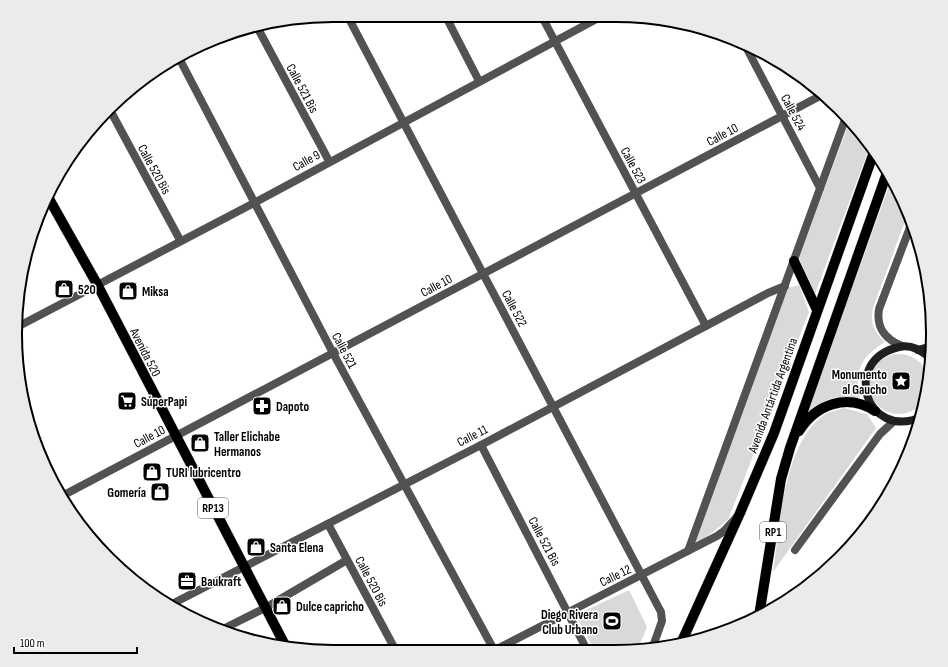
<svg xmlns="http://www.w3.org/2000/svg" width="948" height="667" viewBox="0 0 948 667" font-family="'Sofia Sans Condensed',sans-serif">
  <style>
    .green { fill: #d9d9d9 }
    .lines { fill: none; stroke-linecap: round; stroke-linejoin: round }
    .primary-casing { stroke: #dbdbdb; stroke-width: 11 }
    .street { stroke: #525252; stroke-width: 8 }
    .secondary { stroke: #1f1f1f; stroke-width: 8 }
    .primary { stroke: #000; stroke-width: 10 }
    .labels { text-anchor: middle; stroke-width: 3; stroke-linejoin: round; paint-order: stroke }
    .shield { fill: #fff; stroke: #4c4c4c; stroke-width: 1 }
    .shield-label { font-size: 12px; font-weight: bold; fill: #000 }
    .street-label { font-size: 13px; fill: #000; stroke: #fff }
    .poi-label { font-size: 13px; font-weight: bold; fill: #000; stroke: #fff; text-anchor: start }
    .rim { fill: none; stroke: #000; stroke-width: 2 }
  </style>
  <rect width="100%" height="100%" fill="#fff"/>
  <g class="green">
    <path d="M850,120L870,146L815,294L799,258Z"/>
    <path d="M892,178L908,213L873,308C870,323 874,332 885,342C860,358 854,370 860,400C833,393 827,399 806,415Z"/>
    <path d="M799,285L809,312L728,520L688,551L788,288Z"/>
    <circle cx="899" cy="384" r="30"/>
    <path d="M844,408L867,414L876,428L773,572C780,526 783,444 824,415C829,412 838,410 844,408Z"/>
    <path d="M629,590L647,627L638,649L594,650L576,615Z"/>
  </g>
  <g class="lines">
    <g class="primary-casing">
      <g id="primary">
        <path d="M48,197L97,284L286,647"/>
        <path d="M794,261L817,310"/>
        <path d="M799,431C816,404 847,393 875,411"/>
        <path d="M759,616L781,479L790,448L888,170"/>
        <path d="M682,641L740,513L774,433L874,152"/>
      </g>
    </g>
    <g class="street">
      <path d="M347,15L661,612L662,621L652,649"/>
      <path d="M445,15L479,81"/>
      <path d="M541,15L706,326"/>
      <path d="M256,25L329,161"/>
      <path d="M746,47L820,188"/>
      <path d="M179,58L333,353L494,650"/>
      <path d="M110,110L180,240"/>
      <path d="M19,326L254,203L604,15"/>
      <path d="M902,346C885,339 876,328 879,309L912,222"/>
      <path d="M481,445L587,650"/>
      <path d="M62,496L820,96"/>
      <path d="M328,524L396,651"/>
      <path d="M795,550L880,434L893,422"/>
      <path d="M688,551L846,117"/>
      <path d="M170,605L481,445L768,293L785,286"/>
      <path d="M221,630L265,608L347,560"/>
      <path d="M495,650L717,536L724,531L736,518"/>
    </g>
    <g class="secondary">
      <path d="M918,350L932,346"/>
      <path d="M922,417C865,441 841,360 899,347C911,344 924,351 931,360"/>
    </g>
    <use href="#primary" class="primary"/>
  </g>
  <defs>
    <g id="shop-square" transform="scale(1)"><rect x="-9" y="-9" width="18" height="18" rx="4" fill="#000" stroke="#fff"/><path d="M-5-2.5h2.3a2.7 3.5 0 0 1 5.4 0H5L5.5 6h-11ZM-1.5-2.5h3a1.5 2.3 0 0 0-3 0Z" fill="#fff"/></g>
    <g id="sight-square" transform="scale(1)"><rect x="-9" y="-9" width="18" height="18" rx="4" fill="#000" stroke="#fff"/><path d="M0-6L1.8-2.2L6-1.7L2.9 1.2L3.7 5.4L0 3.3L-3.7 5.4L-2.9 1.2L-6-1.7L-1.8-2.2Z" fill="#fff"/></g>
    <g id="supermarket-square" transform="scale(1)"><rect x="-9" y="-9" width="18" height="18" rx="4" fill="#000" stroke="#fff"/><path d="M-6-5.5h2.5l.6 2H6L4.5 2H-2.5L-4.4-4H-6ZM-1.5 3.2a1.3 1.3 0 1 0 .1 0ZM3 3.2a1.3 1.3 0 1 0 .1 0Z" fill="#fff"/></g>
    <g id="pharmacy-square" transform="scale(1)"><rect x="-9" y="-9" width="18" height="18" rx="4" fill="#000" stroke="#fff"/><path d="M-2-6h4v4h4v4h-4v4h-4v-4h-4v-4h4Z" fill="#fff"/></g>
    <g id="office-square" transform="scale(1)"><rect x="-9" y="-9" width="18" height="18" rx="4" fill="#000" stroke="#fff"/><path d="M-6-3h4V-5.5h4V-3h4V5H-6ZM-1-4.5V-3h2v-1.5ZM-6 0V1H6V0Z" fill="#fff"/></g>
    <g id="stadium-square" transform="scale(1)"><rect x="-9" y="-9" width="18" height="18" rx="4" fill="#000" stroke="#fff"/><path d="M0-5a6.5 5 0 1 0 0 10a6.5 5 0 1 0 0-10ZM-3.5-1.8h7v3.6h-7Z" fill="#fff"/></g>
  </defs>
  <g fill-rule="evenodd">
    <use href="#shop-square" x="64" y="289"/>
    <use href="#shop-square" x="128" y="291"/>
    <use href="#sight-square" x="901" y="381"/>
    <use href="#supermarket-square" x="127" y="401"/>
    <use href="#pharmacy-square" x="262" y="406"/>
    <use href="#shop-square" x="200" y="443"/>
    <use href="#shop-square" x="152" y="472"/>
    <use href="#shop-square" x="160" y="492"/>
    <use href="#shop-square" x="256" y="547"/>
    <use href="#office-square" x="187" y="581"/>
    <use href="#shop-square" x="282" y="606"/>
    <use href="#stadium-square" x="612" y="621"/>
  </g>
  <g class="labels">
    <g class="shield">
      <rect x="198" y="498" width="30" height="20" rx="3"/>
      <rect x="760" y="522" width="26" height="20" rx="3"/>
    </g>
    <g class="shield-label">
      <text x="213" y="512">RP13</text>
      <text x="773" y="536">RP1</text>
    </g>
    <g class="street-label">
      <text transform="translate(303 88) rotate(62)" y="5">Calle 521 Bis</text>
      <text transform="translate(794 112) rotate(62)" y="5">Calle 524</text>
      <text transform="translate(722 134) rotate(-28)" y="5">Calle 10</text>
      <text transform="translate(306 160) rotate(-29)" y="5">Calle 9</text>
      <text transform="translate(634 165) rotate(62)" y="5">Calle 523</text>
      <text transform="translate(155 169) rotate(61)" y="5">Calle 520 Bis</text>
      <text transform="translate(436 285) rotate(-28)" y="5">Calle 10</text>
      <text transform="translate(515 308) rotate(62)" y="5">Calle 522</text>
      <text transform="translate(345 350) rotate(62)" y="5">Calle 521</text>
      <text transform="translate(146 352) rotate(63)" y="5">Avenida 520</text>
      <text transform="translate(772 395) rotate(-70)" y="5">Avenida Antártida Argentina</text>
      <text transform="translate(472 435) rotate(-27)" y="5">Calle 11</text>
      <text transform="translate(149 436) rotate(-28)" y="5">Calle 10</text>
      <text transform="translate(545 541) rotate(62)" y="5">Calle 521 Bis</text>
      <text transform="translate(615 575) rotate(-26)" y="5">Calle 12</text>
      <text transform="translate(372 581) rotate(62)" y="5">Calle 520 Bis</text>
    </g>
    <g class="poi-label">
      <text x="78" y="294">520</text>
      <text x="142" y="296">Miksa</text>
      <text x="887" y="379" text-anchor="end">Monumento<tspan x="887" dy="15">al Gaucho</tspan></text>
      <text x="141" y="406">SúperPapi</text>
      <text x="276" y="411">Dapoto</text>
      <text x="214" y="441">Taller Elichabe<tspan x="214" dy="15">Hermanos</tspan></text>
      <text x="166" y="477">TURI lubricentro</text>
      <text x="146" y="497" text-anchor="end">Gomería</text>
      <text x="270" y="552">Santa Elena</text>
      <text x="201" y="586">Baukraft</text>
      <text x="296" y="611">Dulce capricho</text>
      <text x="598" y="619" text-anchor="end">Diego Rivera<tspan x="598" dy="15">Club Urbano</tspan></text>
    </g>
  </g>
  <path d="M0 0H948V667H0ZM333 22H615A311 311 0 0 1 926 333V334A311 311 0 0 1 615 645H333A311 311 0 0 1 22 334V333A311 311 0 0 1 333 22Z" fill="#ebebeb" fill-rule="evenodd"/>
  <path class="rim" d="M333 22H615A311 311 0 0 1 926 333V334A311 311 0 0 1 615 645H333A311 311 0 0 1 22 334V333A311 311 0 0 1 333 22Z"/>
  <path d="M14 647v6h123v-6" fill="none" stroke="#000000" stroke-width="2"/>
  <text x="20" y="647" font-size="12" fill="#000000" stroke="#ffffff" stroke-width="3" paint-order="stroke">100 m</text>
</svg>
